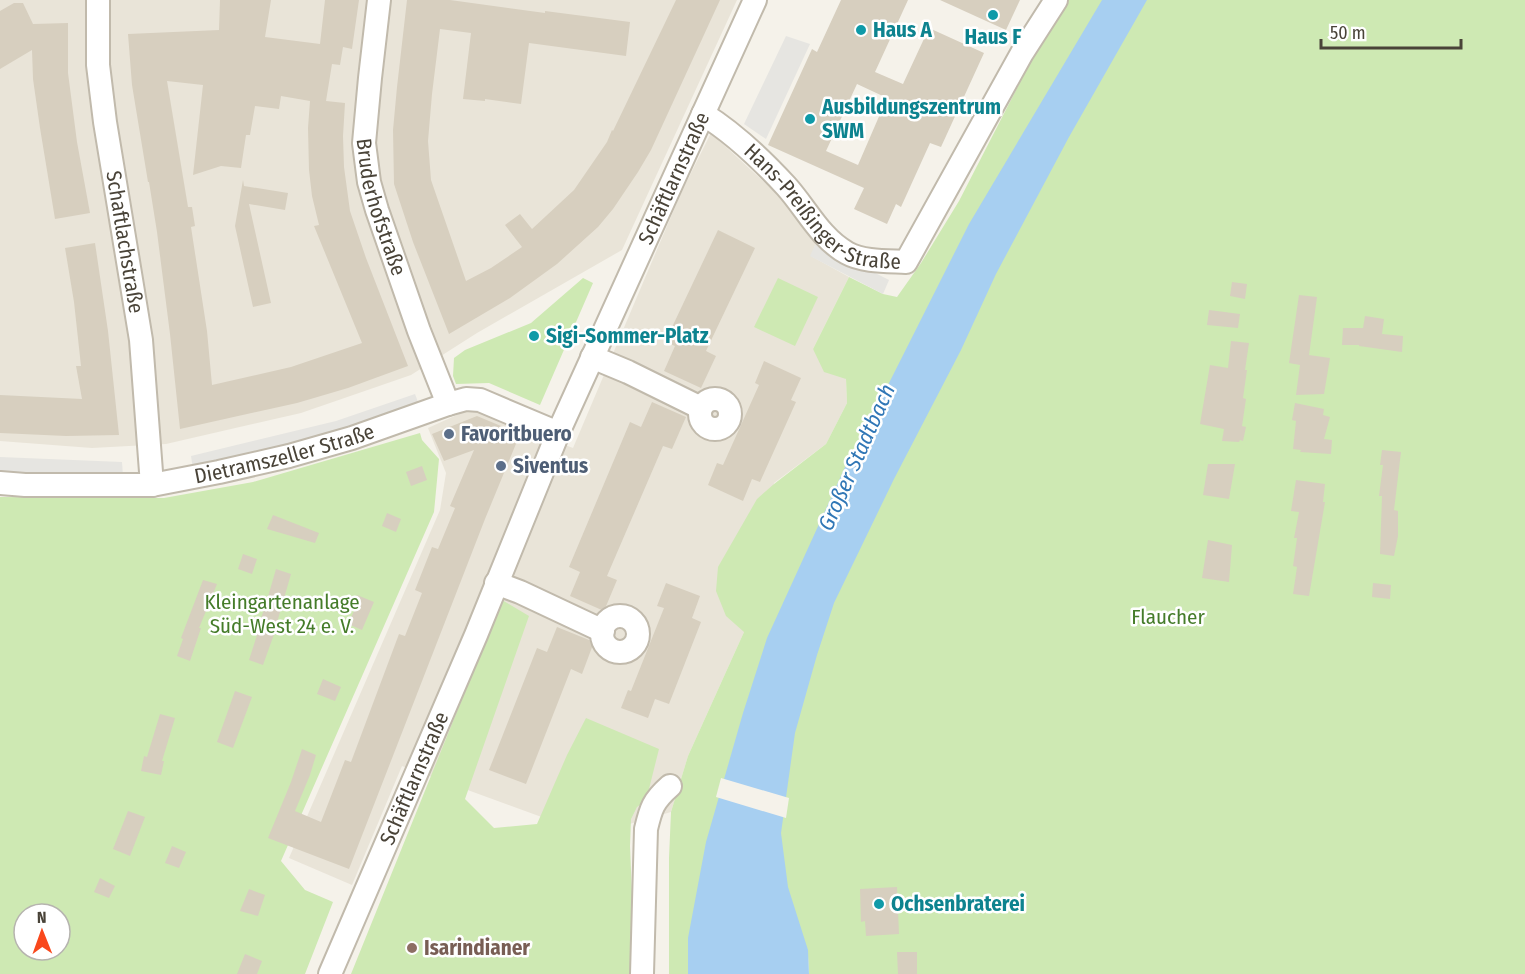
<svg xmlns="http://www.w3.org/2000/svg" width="1525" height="974" viewBox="0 0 1525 974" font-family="'Fira Sans Condensed',sans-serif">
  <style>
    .residential { fill: #e9e4d8 }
    .green { fill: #cee9b3; fill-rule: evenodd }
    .parking { fill: #e6e5e1 }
    .water { fill: #a7cff1 }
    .pier { fill: #f5f2ea }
    .building { fill: #d7cfbf; fill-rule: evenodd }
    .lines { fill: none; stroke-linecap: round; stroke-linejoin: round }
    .minor-casing { stroke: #c1baac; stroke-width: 26 }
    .minor { stroke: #fff; stroke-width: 22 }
    .culture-dot { fill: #0f9aa8; stroke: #fff; stroke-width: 2 }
    .service-dot { fill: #5c6f8a; stroke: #fff; stroke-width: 2 }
    .education-dot { fill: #8d6e63; stroke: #fff; stroke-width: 2 }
    .labels { text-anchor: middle; stroke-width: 5; stroke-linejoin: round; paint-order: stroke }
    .culture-label { font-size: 21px; font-weight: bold; fill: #0d838f; stroke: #fff; text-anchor: start }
    .street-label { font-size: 21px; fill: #494338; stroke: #fff }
    .service-label { font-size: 21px; font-weight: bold; fill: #4e5e75; stroke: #fff; text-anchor: start }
    .park-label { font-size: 21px; fill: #457c2a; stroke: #fff }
    .education-label { font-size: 21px; font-weight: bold; fill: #785e54; stroke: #fff; text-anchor: start }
    .water-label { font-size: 22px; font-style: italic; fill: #3077b6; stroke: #fff }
  </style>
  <rect width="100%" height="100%" fill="#f5f2ea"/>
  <g class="residential">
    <path d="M0,0H737L622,250L477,333L411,375L301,413L166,444L92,448L0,441Z"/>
    <path d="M711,133L791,207L816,243L811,256L849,277L813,349L846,379L847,403L826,444L774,483L744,632L688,756L671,812L591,835L402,766L352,885L289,858L440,510L446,473L428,428L470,409L573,448L681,193Z"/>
  </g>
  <g class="green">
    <path d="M1067,0H1525V974H809L808,955L688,954V974H669V858L671,812L688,756L744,632L726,616L716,591L718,567L757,499L774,484L826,444L847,403L846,379L824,372L813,349L849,277L883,294L897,297L921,263L959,201L1032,59Z"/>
    <path d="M583,278L593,283L540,405L489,383L456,384L453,376L454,358L465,350L531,323Z"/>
    <path d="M778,278L818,297L795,346L754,327Z"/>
    <path d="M420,433L422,440L439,459L434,512L281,861L305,890L333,902L305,974H0V497L164,498L253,482ZM24,914H60V950H24Z"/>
    <path d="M502,600L529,616L465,799L494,828L537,824L567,755L586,718L659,749L646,801L637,807L631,819L630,846L632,895L631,974H351Z"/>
  </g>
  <g class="parking">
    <path d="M786,36L810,44L766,139L744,124Z"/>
    <path d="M816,243L889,280L883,294L810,256Z"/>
    <path d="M415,394L420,407L338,434L193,469L191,456L336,421Z"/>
    <path d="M0,457L122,462L123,476L0,473Z"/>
  </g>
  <path class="water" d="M1102,0H1147L1069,137L996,274L961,350L894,479L834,603L817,655L795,733L781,833L788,887L808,950L809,974H688V938L706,842L743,713L767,638L846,465L888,385L969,224Z"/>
  <path class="pier" d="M721,778L789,798L786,818L716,797Z"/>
  <g class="building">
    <path d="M220,0H271L265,37L320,44L325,0H359L352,49L343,47L340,65L332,64L326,101L345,103L343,136L344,167L350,211L366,258L408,366L348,388L297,403L180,429L170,334L157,232L149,182H148L132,85L128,34L219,30ZM167,81L203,85L193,175L221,166L241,168L246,135H250L255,106L279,109L281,96L310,101L308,128L309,170L312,196L319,225L314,226L362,343L291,367L212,385L207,331L191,227L195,226L192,207H188Z"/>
    <path d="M407,0H450L545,13V11L630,22L626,56L529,43L521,104L485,99V101L463,99L471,33L440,29L432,94L428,141L431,180L466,281L491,268L522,247L505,225L520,214L532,229L574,190L607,142L612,130L613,131L676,0H720L651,150L638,172L613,209L598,227L557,264L510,298L449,334L413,242L394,184L393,130L397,87Z"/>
    <path d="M841,0H908L875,72L903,84L929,28L984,53L941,147L930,143L901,207L896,204L887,224L854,209L864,188L768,145L812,49L817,52ZM857,84L887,98L858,165L826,151Z"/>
    <path d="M940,0H1020L1006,30Z"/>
    <path d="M14,3H23L33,24L68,23V73L77,142L90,213L55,219L40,128L33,79L32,50L0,69V11Z"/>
    <path d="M243,180L244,186L288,193L285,210L249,204L271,303L253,307L235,226Z"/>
    <path d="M718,230L755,248L706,351L716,356L701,388L664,371L675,346L665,342Z"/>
    <path d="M95,243L108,331L119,435L66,436L0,433V395L82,399L76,366H81L74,302L65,248Z"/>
    <path d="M1232,282L1247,284L1245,299L1230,296Z"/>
    <path d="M1299,295L1317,297L1309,355L1330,358L1324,394L1296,395L1300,365L1289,363Z"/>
    <path d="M1209,310L1240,314L1238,328L1207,325Z"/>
    <path d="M1365,316L1384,319L1382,334L1403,336L1402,352L1359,346V345H1342L1343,328H1363Z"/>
    <path d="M1231,341L1249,343L1245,370H1247L1243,398L1246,399L1242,426L1246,427L1243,441L1240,440L1239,442L1222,441L1224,429L1200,424L1210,365L1228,368Z"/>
    <path d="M764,361L801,378L791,400L796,402L760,482L752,479L743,501L708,485L717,463L723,465L759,385L755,383Z"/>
    <path d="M652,402L686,417L672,449L663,446L607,576L617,580L604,611L570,596L580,572L569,567L630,422L641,427Z"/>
    <path d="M1295,403L1324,409L1323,415L1330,417L1324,439L1332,440L1331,454L1300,452L1301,450L1293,449L1296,421L1292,420Z"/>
    <path d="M477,416L520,434L485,519L349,869L268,838L291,782L302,749L316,755L310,775L295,811L321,822L345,760L351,762L399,634L405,636L422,593L415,590L432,547L438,549L455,508L450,506L474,450L444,461L432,434Z"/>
    <path d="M1382,450L1401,452L1394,510L1398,511V536L1394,556L1380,554L1382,496H1379L1383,465H1380Z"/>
    <path d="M1208,464H1235L1229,499L1203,495Z"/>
    <path d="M422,466L427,480L411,486L406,472Z"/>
    <path d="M1296,480L1325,484L1323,502H1325L1309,596L1293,594L1297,567L1293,566L1297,538H1294L1299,512L1291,511Z"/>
    <path d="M387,513L401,519L396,532L382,526Z"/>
    <path d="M273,515L319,533L315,543L267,529Z"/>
    <path d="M1208,540L1232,545L1229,582L1202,578Z"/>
    <path d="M243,554L257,559L252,574L238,569Z"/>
    <path d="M276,569L291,574L276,626H277L263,665L249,660L257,635L255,634L265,607Z"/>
    <path d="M203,580L217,584L199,628H201L190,661L177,656L183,639L181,638Z"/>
    <path d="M666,583L700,596L692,618L701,622L669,704L655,699L648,718L621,708L628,690L631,691L664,608L657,606Z"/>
    <path d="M1373,583L1391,585L1390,599L1372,597Z"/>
    <path d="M357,595L374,602L362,630L348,624L355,609L352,608Z"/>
    <path d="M557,627L594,642L582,674L571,669L526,784L489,770L537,648L547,652Z"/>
    <path d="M323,679L341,687L335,701L317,694Z"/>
    <path d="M235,691L252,697L233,748L217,742Z"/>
    <path d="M160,714L175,718L162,761H164L161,775L141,771L144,756L147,757Z"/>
    <path d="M128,811L145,817L130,856L113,849Z"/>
    <path d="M172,846L186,852L179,868L165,863Z"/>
    <path d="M100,878L115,886L109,898L94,892Z"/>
    <path d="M897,887L899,934L866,936L865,921L861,922L860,889Z"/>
    <path d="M249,889L265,895L258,916L240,911Z"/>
    <path d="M897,952H917V974H898Z"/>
    <path d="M245,954L262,961L257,974H237Z"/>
  </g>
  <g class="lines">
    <g class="minor-casing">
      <g id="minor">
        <path id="s1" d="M98,0V65L105,122L141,340L152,485"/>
        <path id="s2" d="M379,0L370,78L364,143L369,182L377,210L419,331L448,404"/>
        <path id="s3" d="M703,114C734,133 761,159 786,186C806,208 820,238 847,253C863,262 888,261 906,262L1022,53L1056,0"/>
        <path d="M592,357L628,372L701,408"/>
        <circle cx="715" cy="414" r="15"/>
        <path id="s4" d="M0,483L25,485H152L219,472L289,456L352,438L448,404L466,399L480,400L558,433"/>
        <path d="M496,583L520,592L603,631"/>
        <circle cx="620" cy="634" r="18"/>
        <path id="s5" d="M330,974L476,635L558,433L755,0"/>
        <path d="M642,974L646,829C651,808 653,801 670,786"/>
      </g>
    </g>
    <use href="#minor" class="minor"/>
  </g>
  <g class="culture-dot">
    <circle cx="993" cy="15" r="6"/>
    <circle cx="861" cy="30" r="6"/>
    <circle cx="810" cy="119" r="6"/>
    <circle cx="534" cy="336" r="6"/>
    <circle cx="879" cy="904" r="6"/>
  </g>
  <g class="service-dot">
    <circle cx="449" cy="434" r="6"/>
    <circle cx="501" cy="466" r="6"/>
  </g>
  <circle class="education-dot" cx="412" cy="948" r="6"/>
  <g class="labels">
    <g class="culture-label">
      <text x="873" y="37">Haus A</text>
      <text x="993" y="44" text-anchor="middle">Haus F</text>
      <text x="822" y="114">Ausbildungszentrum<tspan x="822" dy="24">SWM</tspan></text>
      <text x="546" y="343">Sigi-Sommer-Platz</text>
      <text x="891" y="911">Ochsenbraterei</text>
    </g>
    <g class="street-label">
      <text dy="7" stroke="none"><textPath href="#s5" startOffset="867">Schäftlarnstraße</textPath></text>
      <text dy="7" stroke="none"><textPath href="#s3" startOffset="156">Hans-Preißinger-Straße</textPath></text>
      <text dy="7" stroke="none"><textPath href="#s2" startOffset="210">Bruderhofstraße</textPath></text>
      <text dy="7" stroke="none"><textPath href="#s1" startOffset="244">Schaftlachstraße</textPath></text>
      <text dy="7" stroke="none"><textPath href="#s4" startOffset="288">Dietramszeller Straße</textPath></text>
      <text dy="7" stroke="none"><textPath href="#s5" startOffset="213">Schäftlarnstraße</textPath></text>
    </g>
    <g class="service-label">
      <text x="461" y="441">Favoritbuero</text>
      <text x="513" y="473">Siventus</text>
    </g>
    <g class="park-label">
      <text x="282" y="609">Kleingartenanlage<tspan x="282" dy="24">Süd-West 24 e. V.</tspan></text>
      <text x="1168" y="624">Flaucher</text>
    </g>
    <g class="education-label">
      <text x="424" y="955">Isarindianer</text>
    </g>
    <g class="water-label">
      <text transform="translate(856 457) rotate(-66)" y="8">Großer Stadtbach</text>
    </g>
  </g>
  <g transform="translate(42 932) rotate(359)"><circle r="28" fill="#ffffff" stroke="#b6b4af" stroke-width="1.5"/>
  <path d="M0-4.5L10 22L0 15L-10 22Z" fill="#f9481c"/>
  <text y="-9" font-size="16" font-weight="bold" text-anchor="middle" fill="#494338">N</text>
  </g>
  <path d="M1321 39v9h140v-9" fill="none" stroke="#494338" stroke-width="3"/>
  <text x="1330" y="39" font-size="18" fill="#494338" stroke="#ffffff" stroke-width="4.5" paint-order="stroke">50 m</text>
</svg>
